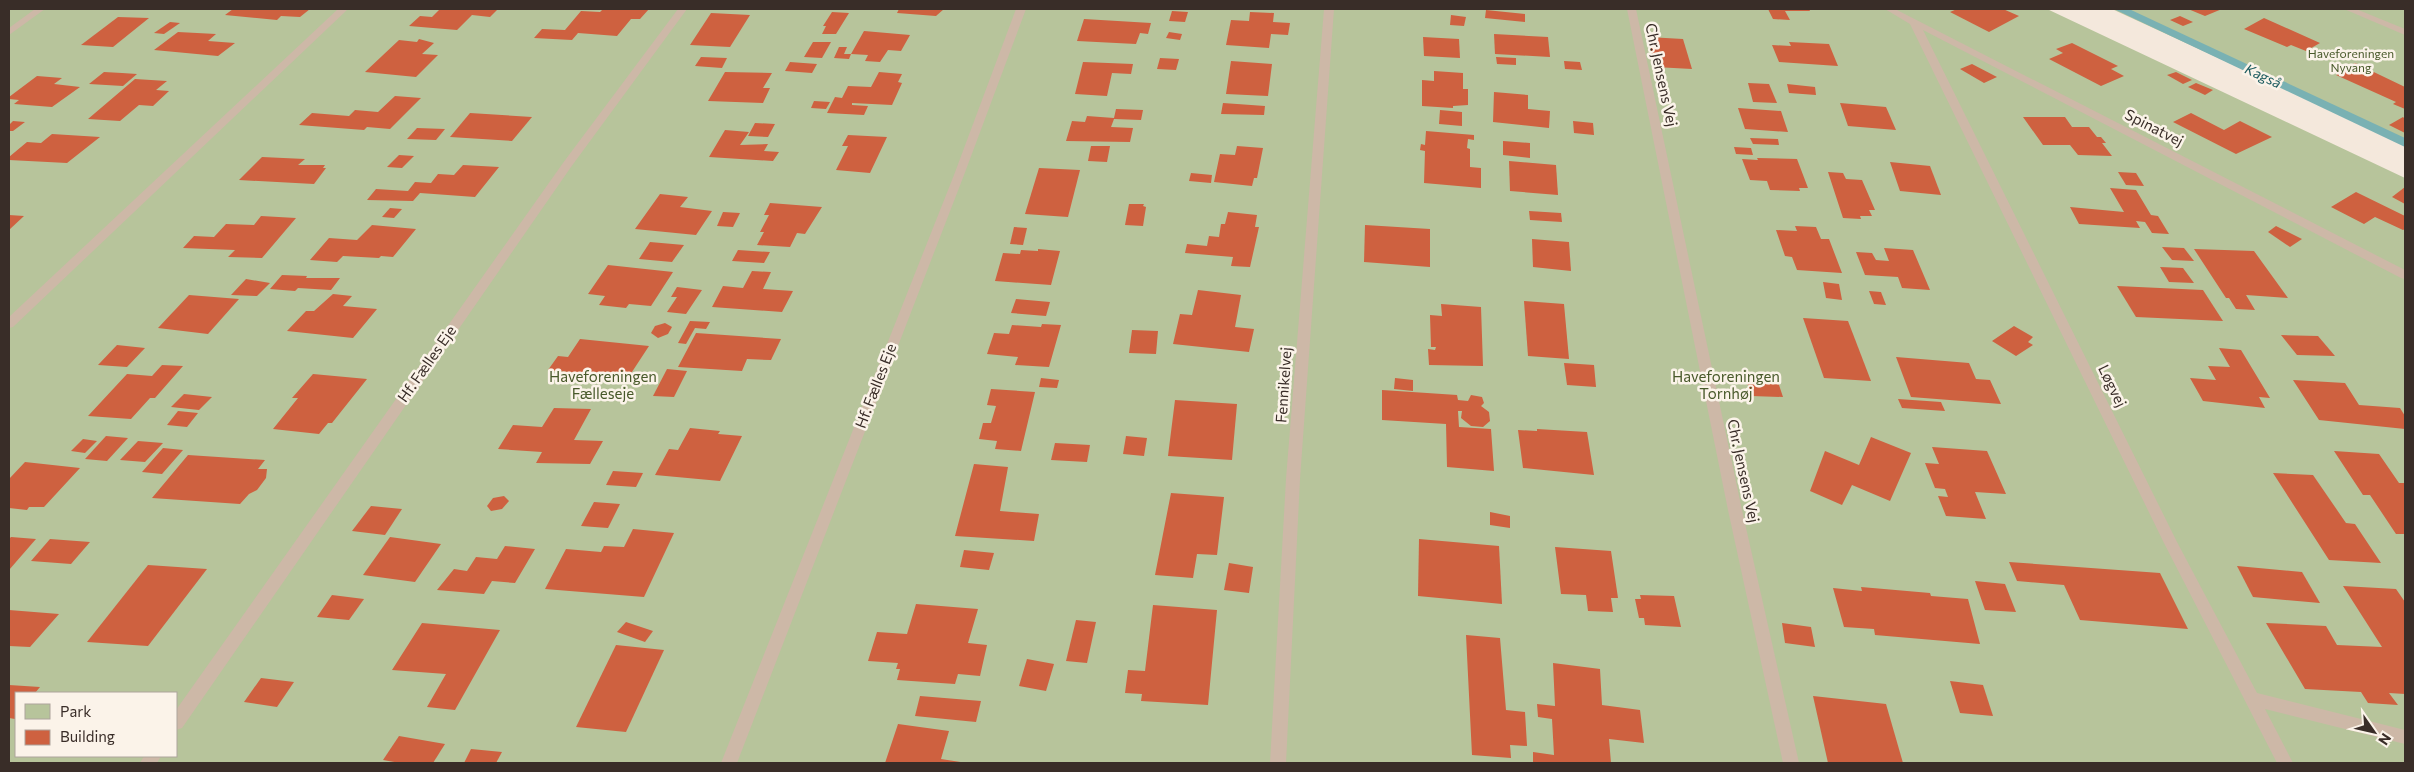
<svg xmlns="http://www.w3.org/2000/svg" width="2414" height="772" viewBox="0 0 2414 772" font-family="Commissioner,sans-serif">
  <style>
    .green { fill: #b7c49b; fill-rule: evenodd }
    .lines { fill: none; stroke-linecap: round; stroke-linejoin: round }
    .stream { fill: #79b1b3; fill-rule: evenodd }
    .building { fill: #ce6140 }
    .service { fill: #cdb8a7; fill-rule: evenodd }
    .labels { text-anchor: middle; stroke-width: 5; stroke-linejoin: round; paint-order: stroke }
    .far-park-label { font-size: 12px; fill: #48592a; stroke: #fbf3e9 }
    .far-water-label { font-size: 14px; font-style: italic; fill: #1a5a5e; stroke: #fbf3e9 }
    .street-label { font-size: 15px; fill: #392d28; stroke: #fbf3e9 }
    .park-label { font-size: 15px; fill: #48592a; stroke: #fbf3e9 }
  </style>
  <rect width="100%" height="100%" fill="#f4e8dc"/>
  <g class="green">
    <path d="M9,9H2047L2405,178V763H9ZM16,693H176V756H16Z"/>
    <path d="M2112,9H2405V144Z"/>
  </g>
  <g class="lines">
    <path class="stream" d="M2114,9H2129L2405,138V147Z"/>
  </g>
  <g class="building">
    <path d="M233,9H310L300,17L281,16L277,20L225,15Z"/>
    <path d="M440,9H498L490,17L472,15L457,30L409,26L420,16L432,17Z"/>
    <path d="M603,9H649L640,19H631L617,36L578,33L572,40L534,38L542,29L565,30L581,11L600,12Z"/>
    <path d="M899,9H944L936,16L897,13Z"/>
    <path d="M1768,9H1809L1810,11H1785L1790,20L1773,19Z"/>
    <path d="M1957,9H2003L2019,16L1989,32L1950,12Z"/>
    <path d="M2188,9H2222L2205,16Z"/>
    <path d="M1486,10L1525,14V22L1485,18Z"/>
    <path d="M1172,11L1188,12L1185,22L1169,21Z"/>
    <path d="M832,12L849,13L836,34H822L826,26H823Z"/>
    <path d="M1250,12L1274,13L1273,22L1290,23L1288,35L1271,34L1269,48L1226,45L1231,20L1249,21Z"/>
    <path d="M711,13L750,15L730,47L690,45Z"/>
    <path d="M1451,15L1466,17L1464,26L1450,25Z"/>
    <path d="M2180,16L2193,22L2183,26L2170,20Z"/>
    <path d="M118,17L149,18L113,47L81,45Z"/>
    <path d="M2264,18L2320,43L2306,51L2291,45L2287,47L2244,29Z"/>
    <path d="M1084,19L1151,23L1148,34L1140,33L1136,44L1077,41Z"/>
    <path d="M170,22L180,23L164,34L154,33Z"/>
    <path d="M864,31L910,35L901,51L888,50L880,62L865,61L868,55L851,54Z"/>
    <path d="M178,32L216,34L208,41L235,43L218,56L154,50Z"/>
    <path d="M1169,32L1182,34L1180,40L1166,38Z"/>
    <path d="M1494,34L1548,37L1550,57L1495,54Z"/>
    <path d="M1423,37L1459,39L1460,58L1424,56Z"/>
    <path d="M1648,37L1683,39L1692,69L1655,67Z"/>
    <path d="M419,39L434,43L422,54L438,55L416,77L365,72L399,40L417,42Z"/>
    <path d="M813,42H831L822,58L804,57Z"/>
    <path d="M1789,42L1829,44L1838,66L1779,62L1772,45L1791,46Z"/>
    <path d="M2072,43L2118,66L2111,69L2124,76L2101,86L2049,59L2063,53L2056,49Z"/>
    <path d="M839,47H847L844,54H851L849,59L834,58Z"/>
    <path d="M701,57L727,58L722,68L695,66Z"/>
    <path d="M1496,57L1516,58V65L1497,64Z"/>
    <path d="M1160,58L1179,59L1176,70L1157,69Z"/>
    <path d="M1231,61L1272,64L1268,96L1226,94Z"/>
    <path d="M1564,61L1580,62L1582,70L1565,69Z"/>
    <path d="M790,62L817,64L812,73L785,71Z"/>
    <path d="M1083,62L1133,64L1131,74L1112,73L1107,96L1075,94Z"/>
    <path d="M2355,63L2405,87V109L2393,104L2396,102L2336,75Z"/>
    <path d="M1972,64L1997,77L1984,83L1960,69Z"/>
    <path d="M1434,71L1463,73V89H1468V105L1453,106V108L1422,106V80L1434,81Z"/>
    <path d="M104,72L122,73L137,74L123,86L89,84Z"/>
    <path d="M725,72L772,73L763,88H770L763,103L708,101Z"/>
    <path d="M879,72L902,74L898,82L902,83L892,105L852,103V105L868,106L864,115L827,113L835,97L842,98L848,86L871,87Z"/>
    <path d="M2176,72L2192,80L2183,84L2167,75Z"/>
    <path d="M37,76L62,78L54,84L80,87L52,107L14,104L19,100L9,99V97Z"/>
    <path d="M135,79L167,81L156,90L169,91L153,106L139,105L120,121L88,119Z"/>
    <path d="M1748,83L1769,84L1777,103L1753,102Z"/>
    <path d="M2196,83L2213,90L2205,95L2188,87Z"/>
    <path d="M1787,84L1815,87L1816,95L1789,93Z"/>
    <path d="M1494,92L1528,95V109L1550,111L1549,128L1493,122Z"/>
    <path d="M395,96L421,98L390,129L367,127L364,130L299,125L312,113L349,116L355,110L378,112Z"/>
    <path d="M814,101L830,102L826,109L811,108Z"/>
    <path d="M1223,103L1265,106L1264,115L1221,114Z"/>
    <path d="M1840,103L1886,107L1896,130L1848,126Z"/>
    <path d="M1738,108L1781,111L1788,132L1745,129Z"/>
    <path d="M1116,109L1143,110L1141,120L1114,119L1111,127L1133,128L1130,142L1066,141L1072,121L1085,122L1087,116L1114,118Z"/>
    <path d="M1440,110L1462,112V126L1439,124Z"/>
    <path d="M470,113L532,117L512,141L450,137Z"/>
    <path d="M2191,113L2224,130L2240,121L2272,137L2236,154L2173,122Z"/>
    <path d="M2023,117H2065L2072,127H2089L2097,137H2101L2106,143H2102L2112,156L2078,155L2070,145H2043Z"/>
    <path d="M2403,117L2405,119V133L2389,125Z"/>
    <path d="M13,121L25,122L13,131H9V125Z"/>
    <path d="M1573,121L1593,123L1594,135L1574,133Z"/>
    <path d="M755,123L775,124L768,137L748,136Z"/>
    <path d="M417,128L445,129L436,140L407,139Z"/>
    <path d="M725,130L749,132L740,145L768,144L764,151L779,152L773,161L709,157Z"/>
    <path d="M1426,131L1474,135V140L1468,139L1467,148L1470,149V167L1481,168V188L1424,183L1425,151L1420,150L1421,144L1425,145Z"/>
    <path d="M52,134L100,137L67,163L9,160V157L27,142L41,143Z"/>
    <path d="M848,135L887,137L870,173L836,170L848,146H842Z"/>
    <path d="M1750,138L1778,139L1779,145L1753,144Z"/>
    <path d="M1503,141L1530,143V158L1503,155Z"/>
    <path d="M1091,146H1110L1107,162L1088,161Z"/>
    <path d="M1237,146L1263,148L1257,178H1254L1252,186L1214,182L1220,154L1235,155Z"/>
    <path d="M1734,147L1751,148L1753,155L1736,154Z"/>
    <path d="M399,155L414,156L402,168L387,167Z"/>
    <path d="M262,157L305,159L298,165H325L323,168H326L314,184L239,180Z"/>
    <path d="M1757,158L1797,159L1808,188H1799L1800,191L1770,190L1767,181L1750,180L1742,159L1758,160Z"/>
    <path d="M1509,161L1556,165L1558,195L1510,191Z"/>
    <path d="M1890,162L1930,166L1941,195L1900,191Z"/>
    <path d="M463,165L499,167L475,197L420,193L413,201L367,200L376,189L408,191L415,182L431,183L438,174L454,175Z"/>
    <path d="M1039,168L1080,170L1068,217L1025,214Z"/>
    <path d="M1828,172L1843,173L1846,179L1862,180L1875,210H1869L1872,216H1860L1861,219L1843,218Z"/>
    <path d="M2118,172L2136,173L2144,186L2126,185Z"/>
    <path d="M1191,173L1212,175L1211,183L1189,181Z"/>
    <path d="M2405,187V204L2392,197Z"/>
    <path d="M2110,188L2136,190L2151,215L2158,216L2169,234L2152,233L2145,222L2136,221L2140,228L2079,224L2070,207L2124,212Z"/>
    <path d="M2356,192L2405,216V229L2403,230L2375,217L2364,224L2331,207Z"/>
    <path d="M660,194L688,197L680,207L712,211L696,235L635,229Z"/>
    <path d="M770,203L822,207L805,234L797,233L790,247L757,245L764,232H760L769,215H764Z"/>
    <path d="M1129,204H1144L1143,206L1146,207L1143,226L1125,225Z"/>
    <path d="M390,208L402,209L394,218L382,217Z"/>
    <path d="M1529,211L1561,213L1562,222L1530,220Z"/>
    <path d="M723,212L740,213L733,227L717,226Z"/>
    <path d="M1228,212L1257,215L1255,227H1259L1250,267L1231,266L1233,257L1185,253L1187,244L1207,246L1209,236L1219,237L1221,224H1225Z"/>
    <path d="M9,215L24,216L9,230Z"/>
    <path d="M261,216L296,218L262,258L228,257L235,250L183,248L194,236L214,237L226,224L254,225Z"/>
    <path d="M372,225L416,229L393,257L381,256L379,258L343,256L337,262L310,260L329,238L357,240Z"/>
    <path d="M1365,225L1430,229V267L1364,262Z"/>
    <path d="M1795,226L1816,227L1821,239H1829L1842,273L1797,270L1792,257L1785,256L1776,230L1797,231Z"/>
    <path d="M2276,226L2302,239L2290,247L2268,232Z"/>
    <path d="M1014,227L1027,228L1023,245L1010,244Z"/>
    <path d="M1532,239L1569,242L1571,271L1533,267Z"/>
    <path d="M650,242L684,245L672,262L639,259Z"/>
    <path d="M2162,247L2184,248L2194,261L2172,260Z"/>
    <path d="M1884,248L1913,250L1930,290L1902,288L1898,277L1865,275L1856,252L1872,253L1876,260L1889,261Z"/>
    <path d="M1038,249L1060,251L1051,285L995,281L1003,253L1020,254L1021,250L1038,251Z"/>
    <path d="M2194,249L2254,251L2288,298L2246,295L2255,310L2236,309L2229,298H2226Z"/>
    <path d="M738,250L770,252L764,263L732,261Z"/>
    <path d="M608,265L673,272L651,306L629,304L626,308L599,305L605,296L588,294Z"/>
    <path d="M2160,267L2183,268L2194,283L2169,282Z"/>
    <path d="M752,271L771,272L763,289L793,291L782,312L712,307L723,286L743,288Z"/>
    <path d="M282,275L307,276L306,278H340L331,290L298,288L295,291L270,289Z"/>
    <path d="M246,279L270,283L257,296L231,295Z"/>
    <path d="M1823,282L1839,284L1842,300L1826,298Z"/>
    <path d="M2117,286L2203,290L2223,321L2136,317Z"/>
    <path d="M677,287L702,290L686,314L667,312L677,297H671Z"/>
    <path d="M1198,290L1241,295L1235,327L1254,329L1249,352L1173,344L1180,314L1192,315Z"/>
    <path d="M1869,291L1881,292L1886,305L1874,304Z"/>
    <path d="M333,294L352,296L343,306L377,309L353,338L287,331L306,311H314Z"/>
    <path d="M189,295L239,299L208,334L158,328Z"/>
    <path d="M1016,299L1050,302L1046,316L1011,313Z"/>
    <path d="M1524,301L1564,304L1569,359L1528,356Z"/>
    <path d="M1441,304L1481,307L1483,366L1429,365L1428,349L1435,350L1436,347H1431L1430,315L1442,316Z"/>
    <path d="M1803,318L1848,321L1871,381L1824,378Z"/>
    <path d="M690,321L710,322L706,329L695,328L686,344L678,343Z"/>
    <path d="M665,323L672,327L668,334L658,338L651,333L655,326Z"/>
    <path d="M1042,324L1061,325L1049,367L1015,365L1018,357L987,354L994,333L1009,334L1012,325L1041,327Z"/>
    <path d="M2014,326L2033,337L2028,342L2033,345L2016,356L1992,341Z"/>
    <path d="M1132,330L1158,331L1156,354L1129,353Z"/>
    <path d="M696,333L781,339L771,360L747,359L742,371L678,367Z"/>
    <path d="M2281,335L2318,336L2335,356L2297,355Z"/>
    <path d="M580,339L649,346L628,378L548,370L558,356L568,357Z"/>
    <path d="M117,345L145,348L127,367L98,365Z"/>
    <path d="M2219,348L2241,350L2270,398L2259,397L2265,408L2203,401L2190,378L2216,380L2208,366L2230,367Z"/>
    <path d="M1896,357L1969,363L1976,379L1990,380L2001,404L1911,397Z"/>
    <path d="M1564,363L1594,365L1596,387L1567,385Z"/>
    <path d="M162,365L183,366L155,398H150L131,419L88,416L127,374L152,376Z"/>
    <path d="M667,369L687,371L674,397L653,396Z"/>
    <path d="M313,374L367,379L332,423H328L319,434L273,429L298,398H292Z"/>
    <path d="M1041,378L1059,380L1057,388L1039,387Z"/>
    <path d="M1395,378L1413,380V391L1394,389Z"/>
    <path d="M1746,378L1777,379L1783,397L1751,396Z"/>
    <path d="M2293,380L2345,383L2359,405L2400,408L2405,416V429L2319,420Z"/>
    <path d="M991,389L1035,392L1021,451L995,449L997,441L979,439L983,423H991L996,406L987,405Z"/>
    <path d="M1382,390L1457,395L1458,400L1468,401L1471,395L1482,397L1484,403L1481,406L1489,412L1490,421L1483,427L1471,426L1461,418L1462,411H1458L1459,427L1491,429L1494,471L1447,467L1446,424L1382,420Z"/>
    <path d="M184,394L212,397L199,410L171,407Z"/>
    <path d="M1898,399L1941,402L1945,411L1902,408Z"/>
    <path d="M1175,400L1237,404L1232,460L1168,456Z"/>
    <path d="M554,408L591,409L574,440L603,441L590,464L536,463L542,452L498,449L513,425L542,427Z"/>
    <path d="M178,411L198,413L187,427L167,425Z"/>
    <path d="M690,428L720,431L718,434L742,436L720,481L655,475L669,449L678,450Z"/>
    <path d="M1537,429L1587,432L1594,475L1523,468L1518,430L1537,431Z"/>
    <path d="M106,436L128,438L107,461L85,459Z"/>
    <path d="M1126,436L1147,438L1144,456L1123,454Z"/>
    <path d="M1871,437L1911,453L1890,501L1852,485L1842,505L1810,491L1825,451L1859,465Z"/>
    <path d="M83,439L97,441L85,453L71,451Z"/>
    <path d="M138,441L163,443L145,462L120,460Z"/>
    <path d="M1055,443L1090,445L1087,462L1051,460Z"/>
    <path d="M1932,447L1987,451L2006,494L1975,492L1986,519L1946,516L1938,496L1948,497L1945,489L1935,488L1925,463L1939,464Z"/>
    <path d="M163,448L183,450L162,474L142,472Z"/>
    <path d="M2334,451L2379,454L2399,483H2405V534H2396L2370,495H2363Z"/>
    <path d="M188,455L265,460L258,469H267L266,478L257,490L249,494L240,504L152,498Z"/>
    <path d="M25,462L80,468L44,507H29L27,510L9,508V479Z"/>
    <path d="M974,464L1008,467L1000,511L1039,514L1034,541L955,536Z"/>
    <path d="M613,471L643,473L636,487L606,485Z"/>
    <path d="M2273,473L2313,475L2346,523L2355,524L2381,563L2329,560Z"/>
    <path d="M1171,493L1224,497L1217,555L1197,554L1193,578L1155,575Z"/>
    <path d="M504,496L509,501L502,509L491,511L487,506L493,498Z"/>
    <path d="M594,502L620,504L608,528L581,526Z"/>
    <path d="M371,506L402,509L385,535L352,531Z"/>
    <path d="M1490,512L1510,516V528L1490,525Z"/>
    <path d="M633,529L674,533L644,597L545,589L566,549L601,552L604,546L624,547Z"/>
    <path d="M11,537L36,539L9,570V539Z"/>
    <path d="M390,537L441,544L415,582L363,575Z"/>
    <path d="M50,539L90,542L71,564L31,561Z"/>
    <path d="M1419,539L1499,546L1502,604L1418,596Z"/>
    <path d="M505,546L535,549L515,583L492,581L484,594L437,590L454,569L467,571L476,557L497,559Z"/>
    <path d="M1555,547L1611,551L1618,598H1611L1613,612L1588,611L1586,595L1561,594Z"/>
    <path d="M964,550L994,553L989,570L960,567Z"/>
    <path d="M2009,562L2160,573L2188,629L2080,620L2064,585L2017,581Z"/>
    <path d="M1229,563L1253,567L1249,593L1224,590Z"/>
    <path d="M148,565L207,569L148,646L87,642Z"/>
    <path d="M2237,566L2302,572L2320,603L2253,597Z"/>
    <path d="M1975,581L2005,584L2016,612L1985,610Z"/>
    <path d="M2343,586L2396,589L2405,602V694L2389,693L2398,705L2368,703L2361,692L2305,689L2266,623L2326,626L2337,645L2382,647Z"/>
    <path d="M1861,587L1930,593L1931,596L1968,599L1980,644L1875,635L1874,629L1844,627L1833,588L1862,591Z"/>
    <path d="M332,595L364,599L349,620L317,617Z"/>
    <path d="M1640,595L1674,596L1681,627L1645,625L1644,618H1639L1635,599H1641Z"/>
    <path d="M916,604L978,609L968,643L987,645L980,676L958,674L955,684L897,680L900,669H896L898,663L868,661L877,632L907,634Z"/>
    <path d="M1153,605L1217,610L1208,705L1141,701L1142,694L1125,693L1128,670L1145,671Z"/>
    <path d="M9,610L59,614L30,647L9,646Z"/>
    <path d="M1076,620L1096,622L1087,663L1066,661Z"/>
    <path d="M626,622L653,631L645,642L617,632Z"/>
    <path d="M422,623L500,630L455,710L427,707L446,674L392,670Z"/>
    <path d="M1782,623L1811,627L1815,647L1785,643Z"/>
    <path d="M1466,635L1500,638L1506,710L1525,712L1527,746L1510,745L1511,758L1472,755Z"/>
    <path d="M616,645L664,650L626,732L576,727Z"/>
    <path d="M1027,659L1054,664L1046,691L1019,686Z"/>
    <path d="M1553,663L1600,669L1602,705L1640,710L1644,743L1609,739L1611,763H1533V752L1554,755L1552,719L1538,717L1537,704L1555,706Z"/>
    <path d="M261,678L294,682L277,707L244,702Z"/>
    <path d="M1950,681L1983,685L1993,716L1960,713Z"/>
    <path d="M9,685L40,687L35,693H16L15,719L9,718Z"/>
    <path d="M920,696L981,701L976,722L915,716Z"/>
    <path d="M1813,696L1886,704L1903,763H1828Z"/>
    <path d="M898,724L949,731L941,759L967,763H885Z"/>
    <path d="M399,736L445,744L433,763H400L383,760Z"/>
    <path d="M471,749L502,752L496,763H464Z"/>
  </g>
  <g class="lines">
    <g class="service">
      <path d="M35,9H45L9,35V28Z"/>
      <path d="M338,9H348L13,327L9,328V317Z"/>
      <path d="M678,9H687L571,167L182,728L176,730V710L563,163Z"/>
      <path d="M1016,9H1026L964,175L737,763H721L954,175Z"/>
      <path d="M1324,9H1334L1300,479L1286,763H1270L1286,479Z"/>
      <path d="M1627,9H1636L1742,510L1799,763H1783L1728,510Z"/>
      <path d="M1885,9H1895L2405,270V279L2401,278L1923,30L2177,542L2257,693L2405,730V744L2265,709L2293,763H2277L2164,543L1910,24Z"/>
      <path d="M2344,9H2356L2405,29V35Z"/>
      <path d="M144,756H161L157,763H140Z"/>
    </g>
  </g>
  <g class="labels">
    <g class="far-park-label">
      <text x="2351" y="58">Haveforeningen<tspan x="2351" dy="14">Nyvang</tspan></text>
    </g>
    <g class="far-water-label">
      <text transform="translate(2263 76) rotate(25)" y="5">Kagså</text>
    </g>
    <g class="street-label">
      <text transform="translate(1661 75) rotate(78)" y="5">Chr. Jensens Vej</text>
      <text transform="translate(2154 128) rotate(27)" y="5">Spinatvej</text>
      <text transform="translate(427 364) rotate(-55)" y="5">Hf. Fælles Eje</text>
      <text transform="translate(1284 385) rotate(-86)" y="5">Fennikelvej</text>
      <text transform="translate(876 386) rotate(-69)" y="5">Hf. Fælles Eje</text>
      <text transform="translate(2112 386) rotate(64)" y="5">Løgvej</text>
      <text transform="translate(1743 471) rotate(78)" y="5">Chr. Jensens Vej</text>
    </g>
    <g class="park-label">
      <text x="603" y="382">Haveforeningen<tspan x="603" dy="17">Fælleseje</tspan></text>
      <text x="1726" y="382">Haveforeningen<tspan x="1726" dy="17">Tornhøj</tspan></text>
    </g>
  </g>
  <rect width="2414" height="772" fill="none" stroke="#392d28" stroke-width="20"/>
  <rect x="15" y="692" width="162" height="65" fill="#fbf3e9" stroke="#ada49c"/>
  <rect x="25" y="704" width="25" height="15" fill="#b7c49b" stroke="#ada49c"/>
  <text x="60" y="717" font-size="15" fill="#392d28">Park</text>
  <rect x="25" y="730" width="25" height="15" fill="#ce6140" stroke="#ada49c"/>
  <text x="60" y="742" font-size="15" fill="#392d28">Building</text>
  <g transform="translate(2374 732) rotate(124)" stroke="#fbf3e9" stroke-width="4" paint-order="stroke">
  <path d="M0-4L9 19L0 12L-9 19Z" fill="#392d28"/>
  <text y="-8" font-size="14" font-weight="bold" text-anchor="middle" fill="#392d28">N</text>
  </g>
</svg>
